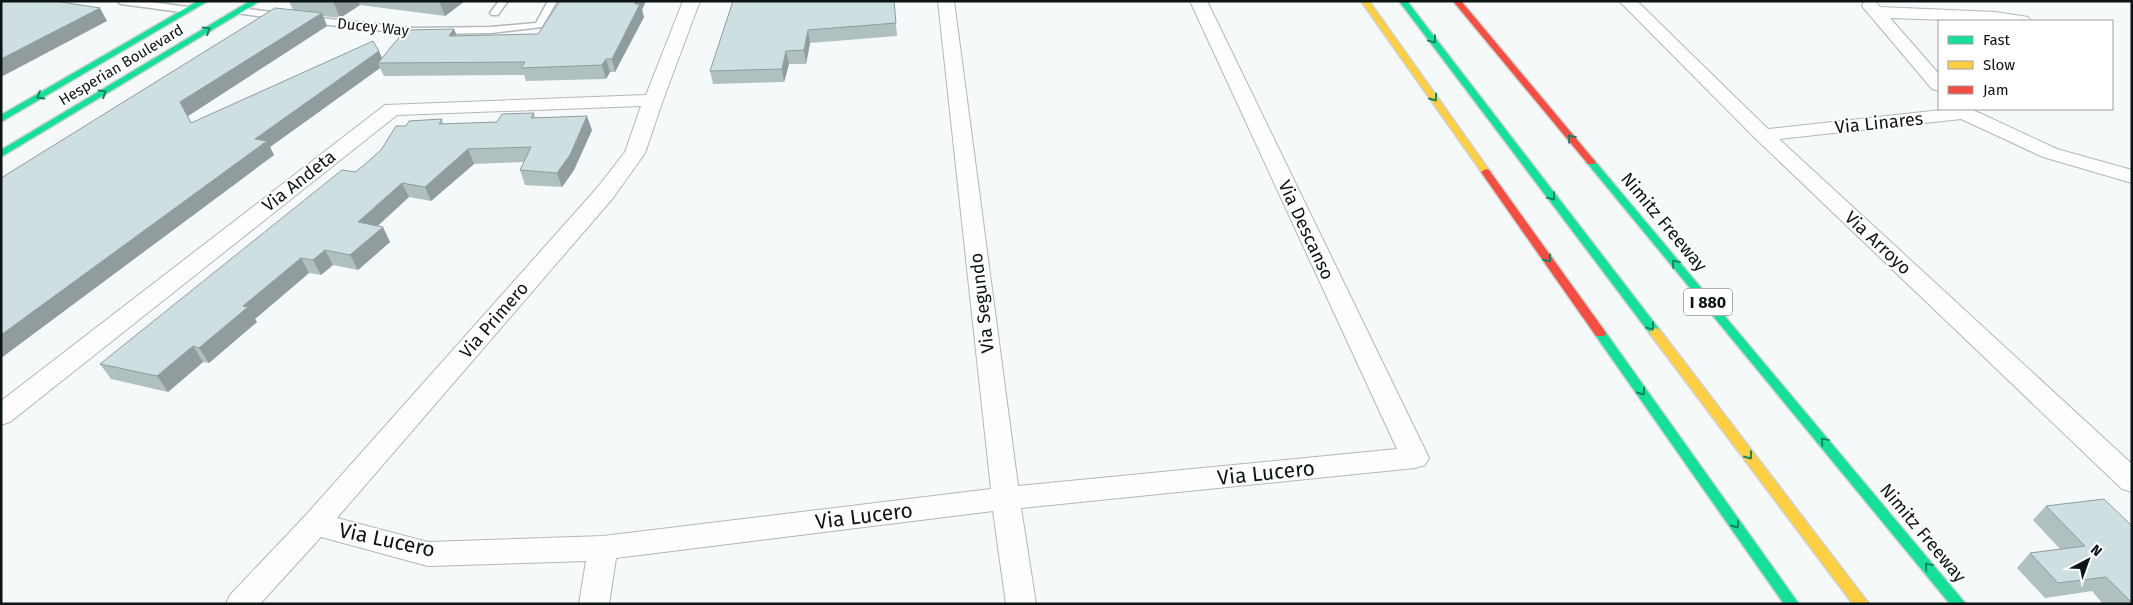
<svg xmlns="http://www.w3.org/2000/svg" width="2133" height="605" viewBox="0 0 2133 605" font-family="'Fira Sans',sans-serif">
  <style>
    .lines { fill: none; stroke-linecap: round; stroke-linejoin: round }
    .lane-casing { stroke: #b2b8ba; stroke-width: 3 }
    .street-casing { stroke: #b2b8ba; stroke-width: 2 }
    .fast-casing { stroke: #cfd2d3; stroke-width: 3 }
    .slow-casing { stroke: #cfd2d3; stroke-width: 3 }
    .jam-casing { stroke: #cfd2d3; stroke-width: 3 }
    .lane { fill: #fefefe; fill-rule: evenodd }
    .street { fill: #fefefe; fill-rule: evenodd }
    .fast { fill: #16e098; fill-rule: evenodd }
    .slow { fill: #ffcf43; fill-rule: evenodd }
    .jam { fill: #f24e42; fill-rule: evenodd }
    .wall { fill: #b0c0c1 }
    .shaded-wall { fill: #909c9d }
    .building { fill: #cddfe0; stroke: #909c9d }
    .oneway { stroke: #12845e }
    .labels { text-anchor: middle; stroke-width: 4; stroke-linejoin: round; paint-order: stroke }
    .far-street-label { font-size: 15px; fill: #0d1416; stroke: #fff }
    .shield { fill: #fff; stroke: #565a5c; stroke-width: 1 }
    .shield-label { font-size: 16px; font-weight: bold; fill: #0d1416 }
    .street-label { font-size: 18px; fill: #0d1416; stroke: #fff }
    .near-street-label { font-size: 21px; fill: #0d1416; stroke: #fff }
  </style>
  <rect width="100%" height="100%" fill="#f5f9fa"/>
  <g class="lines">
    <g class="lane-casing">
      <g id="lane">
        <path d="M117,1H143L188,7L192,10L188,13L121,4Z"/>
        <path d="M499,1H508L498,15H492L490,13Z"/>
        <path d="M548,1H557L542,27L491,33L413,34L310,23L305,20L310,17L413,28L491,27L536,23Z"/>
        <path d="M239,8L280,13L285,16L280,19L236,13L235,11Z"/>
      </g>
    </g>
    <g class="street-casing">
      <g id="street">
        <path d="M683,1H700L663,100L645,153L613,198L337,518L428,542L603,536L991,489L938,1H954L1018,486L1397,449L1190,1H1207L1429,458L1425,465L1415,468L1021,508L1036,604H1006L993,511L616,558L609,604H579L586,561L428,566L321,537L260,604H226L230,595L305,516L597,188L625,152L641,106L397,115L10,422L1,425V401L385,105L646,95Z"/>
        <path d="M1619,1H1637L1768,129L1950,109H1971L2057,149L2132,170V183L2043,157L1961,119L1779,139L2132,464V492L2122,489L1756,139Z"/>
        <path d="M1871,1L1876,2L1880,7L1995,12L2028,17L2031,21H1973L1890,18L1939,74V91L1932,89L1862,6L1864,2Z"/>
      </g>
    </g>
    <g class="fast-casing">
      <g id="fast">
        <path d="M198,1H208L1,122V115Z"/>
        <path d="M250,1H260L1,157V150Z"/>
        <path d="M1399,1H1407L1659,329L1661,332L1659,335H1651Z"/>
        <path d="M1591,159L1594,160L1966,604H1950L1588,164L1586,162Z"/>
        <path d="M1600,329L1604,330L1799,604H1784L1596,336L1594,333Z"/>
      </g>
    </g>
    <g class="slow-casing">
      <g id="slow">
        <path d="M1361,1H1369L1489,170L1491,172L1489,174H1483Z"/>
        <path d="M1655,328L1659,329L1869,604H1853L1651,335L1649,332Z"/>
      </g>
    </g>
    <g class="jam-casing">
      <g id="jam">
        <path d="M1453,1H1461L1594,160L1596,162L1594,164H1588Z"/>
        <path d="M1486,169L1489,170L1604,330L1606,333L1604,336H1596L1481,172Z"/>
      </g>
    </g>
    <use href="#lane" class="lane"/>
    <use href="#street" class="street"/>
    <use href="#fast" class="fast"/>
    <use href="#slow" class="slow"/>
    <use href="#jam" class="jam"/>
  </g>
  <g class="wall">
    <path d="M289,1H465L445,16L360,5L340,18L323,16L327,26L188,116L191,123L379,51L382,59L454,29L457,36L538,34L642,10L644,17L615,72H610L606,79L526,81L524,75L384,76L380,68L270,147L274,155L1,358V178L293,10Z"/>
    <path d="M733,1H894L897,36L810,43L806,64H789L784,82L713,84L710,71Z"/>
    <path d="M534,113L535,118L592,130L574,170L562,187L525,185L520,170L524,162L474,164L431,201L409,197L378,226L390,242L358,270L333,265L321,275L309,273L255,319L257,322L209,363L203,362L168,392L111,379L100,364L363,166L381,150L406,126L442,119L443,124L497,122Z"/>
    <path d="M2046,506L2132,526V604H2103L2092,591L2045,598L2017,568L2030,553L2060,549L2033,520Z"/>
  </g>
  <g class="shaded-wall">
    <path d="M333,1H358L360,5L340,18Z"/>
    <path d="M439,1H465L445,16Z"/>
    <path d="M636,1H646L642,10L644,17L615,72L612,59Z"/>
    <path d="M100,8L107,21L1,77V59Z"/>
    <path d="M322,13L327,26L188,116L180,102Z"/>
    <path d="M454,29L459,42L449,36Z"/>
    <path d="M808,30L810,43L806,64L804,50Z"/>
    <path d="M379,51L384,63H378L380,68L270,147L274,155L1,358V335L255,139Z"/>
    <path d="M786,51L789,64L784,82L782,69Z"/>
    <path d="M606,59L610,72L606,79L602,65Z"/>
    <path d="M587,116L592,130L574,170L562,187L557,173Z"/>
    <path d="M468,149L474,164L431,201L425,187Z"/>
    <path d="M402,183L409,197L365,237L358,222Z"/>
    <path d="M383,227L390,242L358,270L350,255Z"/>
    <path d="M325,250L333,265L321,275L313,260Z"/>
    <path d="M301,258L309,273L255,319L257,322L209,363L199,348L243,306Z"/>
    <path d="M193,346L203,362L168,392L157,376Z"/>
  </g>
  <g class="building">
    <path d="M1,1H55L100,8L1,59Z"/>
    <path d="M560,1H636L635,4H640L612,59H606L602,65L521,68L525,62L378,63L405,30L454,29L449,36L538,34Z"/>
    <path d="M733,1H894L896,23L808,30L804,50L786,51L782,69L710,71Z"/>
    <path d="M275,8L322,13L180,102L191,123L373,41L379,51L255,139L267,141L1,335V178Z"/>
    <path d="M534,113L531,118L587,116L570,155L557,173L520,170L531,147L468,149L425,187L402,183L358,222L383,227L350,255L325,250L313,260L301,258L243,306L248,307L199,348L193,346L157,376L100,364L342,170L355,172L363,166L381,150L396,126H406L409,121L442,119L439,124L497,122L502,114Z"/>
    <path d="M2104,499L2132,526V603L2106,577L2058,583L2030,553L2085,546L2046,506Z"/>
  </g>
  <defs><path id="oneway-chevron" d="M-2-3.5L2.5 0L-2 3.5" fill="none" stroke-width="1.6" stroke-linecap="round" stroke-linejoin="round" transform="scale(1.25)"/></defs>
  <g class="oneway">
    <use href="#oneway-chevron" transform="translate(207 30) rotate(-31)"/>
    <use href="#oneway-chevron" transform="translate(1433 40) rotate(53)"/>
    <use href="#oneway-chevron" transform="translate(103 93) rotate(-31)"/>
    <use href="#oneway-chevron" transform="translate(40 96) rotate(150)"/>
    <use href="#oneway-chevron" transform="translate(1434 98) rotate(55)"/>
    <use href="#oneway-chevron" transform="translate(1571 138) rotate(-130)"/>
    <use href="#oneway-chevron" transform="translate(1552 197) rotate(53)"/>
    <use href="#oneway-chevron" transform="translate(1548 259) rotate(55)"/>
    <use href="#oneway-chevron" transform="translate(1675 263) rotate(-130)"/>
    <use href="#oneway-chevron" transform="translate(1651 327) rotate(53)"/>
    <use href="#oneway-chevron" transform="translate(1642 392) rotate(55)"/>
    <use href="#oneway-chevron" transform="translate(1824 441) rotate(-130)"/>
    <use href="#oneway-chevron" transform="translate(1749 456) rotate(53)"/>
    <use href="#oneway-chevron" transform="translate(1736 525) rotate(55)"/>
    <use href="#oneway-chevron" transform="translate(1928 566) rotate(-130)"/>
  </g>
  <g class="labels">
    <g class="far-street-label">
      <text transform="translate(373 27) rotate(6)" y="5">Ducey Way</text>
      <text transform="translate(121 65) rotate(-31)" y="5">Hesperian Boulevard</text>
    </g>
    <rect class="shield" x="1684" y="288.5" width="48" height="27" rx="4"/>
    <g class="shield-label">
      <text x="1708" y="308">I 880</text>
    </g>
    <g class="street-label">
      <text transform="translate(1879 123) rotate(-6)" y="6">Via Linares</text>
      <text transform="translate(299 181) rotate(-38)" y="6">Via Andeta</text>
      <text transform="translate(1664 222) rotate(50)" y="6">Nimitz Freeway</text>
      <text transform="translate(1306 230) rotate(65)" y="6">Via Descanso</text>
      <text transform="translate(1878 243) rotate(43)" y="6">Via Arroyo</text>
      <text transform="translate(982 303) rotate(-97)" y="6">Via Segundo</text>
      <text transform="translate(494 320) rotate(-49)" y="6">Via Primero</text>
      <text transform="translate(1923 533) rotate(50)" y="6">Nimitz Freeway</text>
    </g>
    <g class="near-street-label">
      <text transform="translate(1266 473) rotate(-6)" y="7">Via Lucero</text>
      <text transform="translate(864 516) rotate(-7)" y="7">Via Lucero</text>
      <text transform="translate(387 540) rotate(12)" y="7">Via Lucero</text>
    </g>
  </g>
  <rect width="2133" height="605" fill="none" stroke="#0d1416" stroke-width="5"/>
  <rect x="1938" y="20" width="175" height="90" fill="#ffffff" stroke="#9ea1a2"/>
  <rect x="1948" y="36" width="25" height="8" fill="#16e098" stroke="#9ea1a2"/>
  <text x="1983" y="45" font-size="15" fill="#0d1416">Fast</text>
  <rect x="1948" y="61" width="25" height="8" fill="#ffcf43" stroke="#9ea1a2"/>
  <text x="1983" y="70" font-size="15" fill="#0d1416">Slow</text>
  <rect x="1948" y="86" width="25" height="8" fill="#f24e42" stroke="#9ea1a2"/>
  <text x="1983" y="95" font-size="15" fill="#0d1416">Jam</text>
  <g transform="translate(2088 560) rotate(41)" stroke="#ffffff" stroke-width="4" paint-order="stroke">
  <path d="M0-4L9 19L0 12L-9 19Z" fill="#0d1416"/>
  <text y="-8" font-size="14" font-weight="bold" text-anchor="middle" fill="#0d1416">N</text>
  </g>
</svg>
